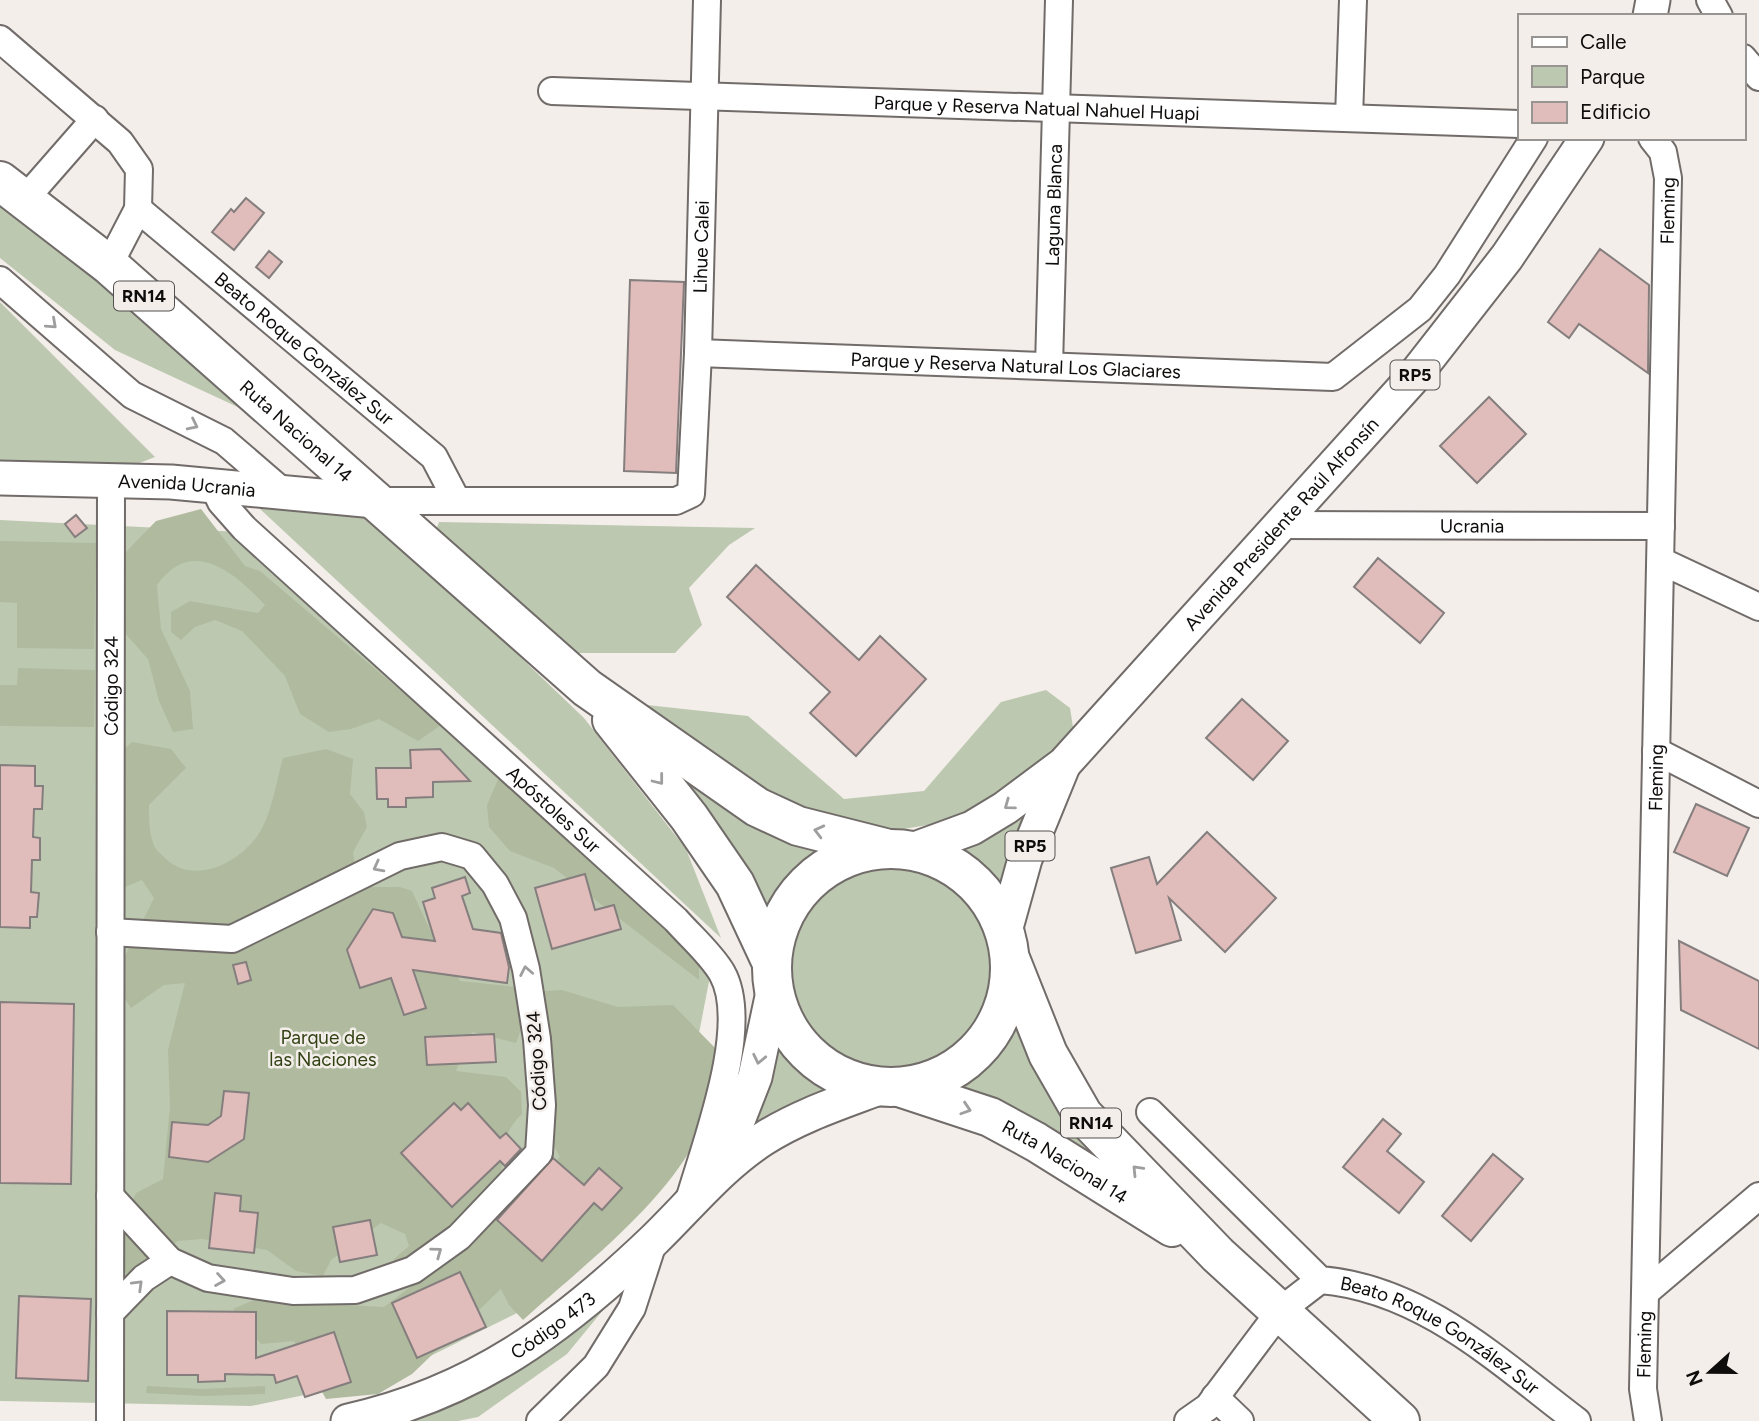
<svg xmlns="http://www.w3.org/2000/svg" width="1759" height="1421" viewBox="0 0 1759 1421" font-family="Figtree,sans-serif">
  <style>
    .green { fill: #bdc8b0 }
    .forest { fill: #afba9e }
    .building { fill: #e0bdba; stroke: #857e7e; stroke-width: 2 }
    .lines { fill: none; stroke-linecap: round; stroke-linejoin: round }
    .minor-casing { stroke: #716c69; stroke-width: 30 }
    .major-casing { stroke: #716c69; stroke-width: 37 }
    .highway-casing { stroke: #716c69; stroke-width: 42 }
    .minor { stroke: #fff; stroke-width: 26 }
    .major { stroke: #fff; stroke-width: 33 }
    .highway { stroke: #fff; stroke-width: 38 }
    .oneway { stroke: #9f9e9e }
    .labels { text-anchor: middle; stroke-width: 5; stroke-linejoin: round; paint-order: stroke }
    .shield { fill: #f3eeea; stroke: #53504f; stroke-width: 2 }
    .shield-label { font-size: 18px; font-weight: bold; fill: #0f0d0c }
    .street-label { font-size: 19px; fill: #0f0d0c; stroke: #f3eeea }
    .park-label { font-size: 19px; fill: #324214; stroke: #f3eeea }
  </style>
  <rect width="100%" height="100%" fill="#f3eeea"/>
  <g class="green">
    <path d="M0,197L268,421L115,350L0,258Z"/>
    <path d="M0,302L155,457L129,467L0,463Z"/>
    <path d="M245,495L373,516L584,718L686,849L721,938Z"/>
    <path d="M0,520L242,532L712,966L695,1054L679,1167L531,1306L386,1378L251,1406L0,1401Z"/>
    <path d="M439,522L755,528L729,545L689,588L702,625L675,653H566L434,536Z"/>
    <path d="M1046,690L1070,708L1073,727L1050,758L996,796L946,822L891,831L762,797L646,718L647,705L748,716L844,799L924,791L1001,702Z"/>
    <path d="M639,739L844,847L799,878L763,935Z"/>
    <path d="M1043,790L1001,908L974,866L933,848Z"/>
    <circle cx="889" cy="967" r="103"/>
    <path d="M1014,994L1142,1192L932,1088C984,1059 993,1050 1014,994Z"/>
    <path d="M772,1026L802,1066L846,1087L748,1138Z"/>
    <path d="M613,1298L567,1354L478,1417L458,1421H392L453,1401L556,1346Z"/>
  </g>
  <g class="forest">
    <path d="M201,509L245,566L260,571L441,725L418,741L379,719L351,729L329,732L300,714L285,676L242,631L215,620L195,627L181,640L171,632V612L190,601L258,613L265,605C234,572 192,536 157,585L161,629L190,691L193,729L173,732L159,701L148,659L122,630L123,555L156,521Z"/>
    <path d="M0,541L96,543L94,649L17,648V603L0,602Z"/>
    <path d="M18,668L95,670L94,727L0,726V685H17Z"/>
    <path d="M132,742L171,749L186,768L149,805C149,817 149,831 153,843C154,848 159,852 162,855C190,887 237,865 258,835C272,814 276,782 283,758L326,749L353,759L350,794L364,812L367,827L353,852L358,887H400L412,891L430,930L460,981L516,987C521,1007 525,1024 516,1043L472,1032L456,1071L506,1077L521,1092L522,1114C496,1138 510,1159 496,1183C482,1206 424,1247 402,1265L393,1260L409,1246L405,1234L381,1223L331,1260L323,1276L296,1271L267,1250L202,1239L178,1241L126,1274L118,1230L136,1193L163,1179L170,1107L168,1050L185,983L164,985L131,1008L119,990L122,962L154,898L142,880L118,890L119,754Z"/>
    <path d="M500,775L699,961V980L554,868L510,851L489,827L487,805Z"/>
    <path d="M562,990L618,1007L673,1005L717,1050C711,1082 708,1115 694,1143C660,1208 577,1271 523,1320L509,1305L501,1289L412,1374L378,1394L326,1399L294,1341L261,1344L233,1309L254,1300L384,1307L487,1229L560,1157L550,1138L542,991Z"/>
    <path d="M147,1386L202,1389L265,1386V1394L203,1396L146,1393Z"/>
  </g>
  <g class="building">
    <path d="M246,198L264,213L234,250L212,232L231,209L234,212Z"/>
    <path d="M1600,249L1649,285L1648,373L1579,324L1569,338L1548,322Z"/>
    <path d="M269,251L282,262L269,278L256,267Z"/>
    <path d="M630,280L684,282L676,473L624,471Z"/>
    <path d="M1489,397L1526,434L1477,483L1440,446Z"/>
    <path d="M76,515L87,528L75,537L65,524Z"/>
    <path d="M1378,558L1444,613L1420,643L1354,587Z"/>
    <path d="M756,565L859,660L880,636L926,679L856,756L810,713L830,692L727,597Z"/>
    <path d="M1242,699L1288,741L1253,780L1206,738Z"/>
    <path d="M440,749L470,781L433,782V797L406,798V807H388V799H377L376,768H411L410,750Z"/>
    <path d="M0,765L35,766V786H43L42,809H34L33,837L40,838V860H32L31,892L39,893L37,917H30V928L0,927Z"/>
    <path d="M1696,804L1749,828L1727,876L1674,852Z"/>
    <path d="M1207,832L1276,898L1225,952L1169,898L1181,940L1136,953L1111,868L1149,857L1157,884Z"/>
    <path d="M585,874L595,910L614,905L621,929L552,949L535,888Z"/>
    <path d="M465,877L470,893L462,896L473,929L501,933L509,967L507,983L413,970L426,1008L404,1015L391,978L360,988L347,950L373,909L393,913L402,937L435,941L423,902L435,898L432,888Z"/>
    <path d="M1679,941L1759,981V1049L1681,1010Z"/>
    <path d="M246,962L251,980L238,984L233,965Z"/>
    <path d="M0,1002L74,1004L71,1184L0,1183Z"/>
    <path d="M494,1034L496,1062L427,1065L425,1037Z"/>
    <path d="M224,1091L249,1093L244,1139L208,1162L169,1157L172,1122L208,1125L221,1116Z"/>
    <path d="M454,1103L461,1110L468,1103L500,1138L506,1133L521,1149L505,1166L500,1161L452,1207L401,1153Z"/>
    <path d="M1383,1119L1401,1134L1387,1151L1424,1182L1399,1213L1343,1167Z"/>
    <path d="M1493,1154L1523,1179L1471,1241L1442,1216Z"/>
    <path d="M553,1158L584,1185L599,1168L622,1188L602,1210L594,1203L542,1261L497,1220Z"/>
    <path d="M215,1193L241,1196L240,1211L258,1213L254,1253L209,1248Z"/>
    <path d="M370,1220L377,1255L340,1262L333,1227Z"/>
    <path d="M460,1272L486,1327L417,1358L392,1303Z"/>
    <path d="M19,1296L91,1299L88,1381L16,1378Z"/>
    <path d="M167,1311L256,1312V1358L334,1332L351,1382L305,1397L297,1376L276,1383L274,1375L225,1374V1381L198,1382V1375H167Z"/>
  </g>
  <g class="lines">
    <g class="minor-casing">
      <g id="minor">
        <path d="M1710,0L1719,16"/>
        <path d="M0,39L120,142L139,169L138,209L109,265"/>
        <path d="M1743,58L1759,77"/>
        <path id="s1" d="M552,91L1519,124"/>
        <path d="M1349,118L1353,0"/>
        <path d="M25,199L95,119"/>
        <path id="s2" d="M138,209L434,457L456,499"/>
        <path d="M0,280L132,395L224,441L281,490"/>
        <path id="s3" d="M698,353L1333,377L1420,309L1447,275L1534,138"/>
        <path id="s4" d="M1049,366L1059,0"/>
        <path id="s5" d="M213,485L221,502L244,528L676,920C690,936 711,954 722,973C752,1026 704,1147 688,1204"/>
        <path id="s6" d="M375,501H676L691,494L698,353L707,0"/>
        <path id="s7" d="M1283,525L1661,526"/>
        <path d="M1661,561L1759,607"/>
        <path d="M1656,751L1759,804"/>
        <path id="s8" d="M1150,1112L1320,1280C1422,1288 1499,1362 1577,1421"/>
        <path d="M110,1196L170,1261L208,1278L293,1291L355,1290L413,1270L459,1237L539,1153L542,1105L537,1039L526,969L513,918L495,884L472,856L442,847L400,856L232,939L110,932"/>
        <path d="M1647,1291L1759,1196"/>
        <path d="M110,1313L144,1278L170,1261"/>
        <path d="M1215,1397L1240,1421"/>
        <path id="s9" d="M110,1421L111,480"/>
        <path d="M540,1421L596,1366L632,1308L654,1240"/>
        <path d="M1188,1421L1208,1407L1281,1310L1320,1280"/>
        <path id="s10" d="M1648,1421L1643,1389L1668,178L1663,152L1652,138"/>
      </g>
    </g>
    <g class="major-casing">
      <g id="major">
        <path d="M1650,16L1653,0"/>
        <path id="s11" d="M0,478L171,482L375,501"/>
        <path id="s12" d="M912,850L972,828L1005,808L1064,764L1411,380L1507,257L1587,138"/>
        <path d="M1005,931L1025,859L1063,766"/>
        <path d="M718,1172L755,1077L773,992"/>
        <path id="s13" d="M348,1421C475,1393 562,1328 654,1240C690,1205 720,1167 763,1139C799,1116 839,1103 879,1088"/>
      </g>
    </g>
    <g class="highway-casing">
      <g id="highway">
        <path id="s14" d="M0,181L109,265L587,688L757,807L798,826L885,848"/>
        <path d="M612,720L689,817L735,884L771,961"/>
        <circle cx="891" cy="968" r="119"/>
        <path d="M1011,961L1048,1054L1083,1115L1218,1255L1400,1421"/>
        <path id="s15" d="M902,1088L990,1117L1036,1142L1172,1227"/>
      </g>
    </g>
    <use href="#minor" class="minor"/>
    <use href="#major" class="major"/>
    <use href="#highway" class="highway"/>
  </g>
  <defs><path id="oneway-chevron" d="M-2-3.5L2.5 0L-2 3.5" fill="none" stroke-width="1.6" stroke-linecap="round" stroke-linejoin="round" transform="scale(1.75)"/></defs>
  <g class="oneway">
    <use href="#oneway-chevron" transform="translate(52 324) rotate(42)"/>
    <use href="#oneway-chevron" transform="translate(193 425) rotate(26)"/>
    <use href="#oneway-chevron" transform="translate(659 780) rotate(52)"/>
    <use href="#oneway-chevron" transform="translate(1009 805) rotate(144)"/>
    <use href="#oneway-chevron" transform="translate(819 831) rotate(-166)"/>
    <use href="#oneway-chevron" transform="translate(378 867) rotate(152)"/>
    <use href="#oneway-chevron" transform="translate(526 971) rotate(-101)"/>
    <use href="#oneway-chevron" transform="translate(759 1059) rotate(102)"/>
    <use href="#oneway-chevron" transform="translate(966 1109) rotate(18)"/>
    <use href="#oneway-chevron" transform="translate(1137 1170) rotate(-134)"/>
    <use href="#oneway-chevron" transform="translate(437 1252) rotate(-36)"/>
    <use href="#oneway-chevron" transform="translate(220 1280) rotate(9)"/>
    <use href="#oneway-chevron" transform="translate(138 1285) rotate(-44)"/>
  </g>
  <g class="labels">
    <g class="shield">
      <rect x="114" y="281.5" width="60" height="29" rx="5"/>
      <rect x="1390.5" y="360.5" width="49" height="29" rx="5"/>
      <rect x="1005.5" y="831.5" width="49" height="29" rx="5"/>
      <rect x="1061" y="1108.5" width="60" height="29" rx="5"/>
    </g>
    <g class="shield-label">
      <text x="144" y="302">RN14</text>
      <text x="1415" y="381">RP5</text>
      <text x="1030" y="852">RP5</text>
      <text x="1091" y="1129">RN14</text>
    </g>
    <g class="street-label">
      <text dy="7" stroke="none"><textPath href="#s1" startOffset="485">Parque y Reserva Natual Nahuel Huapi</textPath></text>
      <text dy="7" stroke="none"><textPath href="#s4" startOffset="161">Laguna Blanca</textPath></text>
      <text dy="7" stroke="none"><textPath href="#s10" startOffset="1211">Fleming</textPath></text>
      <text dy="7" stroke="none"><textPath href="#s6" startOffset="565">Lihue Calei</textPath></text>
      <text dy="7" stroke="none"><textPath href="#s2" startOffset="217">Beato Roque González Sur</textPath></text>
      <text dy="7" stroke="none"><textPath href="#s3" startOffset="318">Parque y Reserva Natural Los Glaciares</textPath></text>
      <text dy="7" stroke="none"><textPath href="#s14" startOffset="388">Ruta Nacional 14</textPath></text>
      <text dy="7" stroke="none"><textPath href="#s11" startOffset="187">Avenida Ucrania</textPath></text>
      <text dy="7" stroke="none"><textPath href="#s12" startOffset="500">Avenida Presidente Raúl Alfonsín</textPath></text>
      <text dy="7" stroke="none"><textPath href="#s7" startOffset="189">Ucrania</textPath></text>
      <text dy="7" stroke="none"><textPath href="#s9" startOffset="735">Código 324</textPath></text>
      <text dy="7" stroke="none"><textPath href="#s10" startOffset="644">Fleming</textPath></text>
      <text dy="7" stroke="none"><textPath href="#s5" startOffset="472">Apóstoles Sur</textPath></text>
      <text transform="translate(536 1061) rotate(-94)" y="7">Código 324</text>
      <text dy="7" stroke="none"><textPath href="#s15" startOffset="180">Ruta Nacional 14</textPath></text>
      <text dy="7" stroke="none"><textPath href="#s13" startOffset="228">Código 473</textPath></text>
      <text dy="7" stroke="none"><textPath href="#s8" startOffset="373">Beato Roque González Sur</textPath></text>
      <text dy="7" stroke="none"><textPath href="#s10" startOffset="77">Fleming</textPath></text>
    </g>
    <g class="park-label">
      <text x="323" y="1044">Parque de<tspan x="323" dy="22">las Naciones</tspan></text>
    </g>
  </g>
  <rect x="1518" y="14" width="228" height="126" fill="#f3eeea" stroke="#989491" stroke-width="2"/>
  <rect x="1532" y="37" width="35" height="10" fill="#ffffff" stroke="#989491" stroke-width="2"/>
  <text x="1580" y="49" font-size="21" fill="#0f0d0c">Calle</text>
  <rect x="1532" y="66" width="35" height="21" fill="#bdc8b0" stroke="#989491" stroke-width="2"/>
  <text x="1580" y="84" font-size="21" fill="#0f0d0c">Parque</text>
  <rect x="1532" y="102" width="35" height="21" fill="#e0bdba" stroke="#989491" stroke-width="2"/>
  <text x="1580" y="119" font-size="21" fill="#0f0d0c">Edificio</text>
  <g transform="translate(1710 1372) rotate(249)" stroke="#f3eeea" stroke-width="5" paint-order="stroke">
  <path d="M0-5L12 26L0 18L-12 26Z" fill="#0f0d0c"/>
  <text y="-10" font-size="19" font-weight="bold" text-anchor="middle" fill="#0f0d0c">N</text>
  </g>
</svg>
